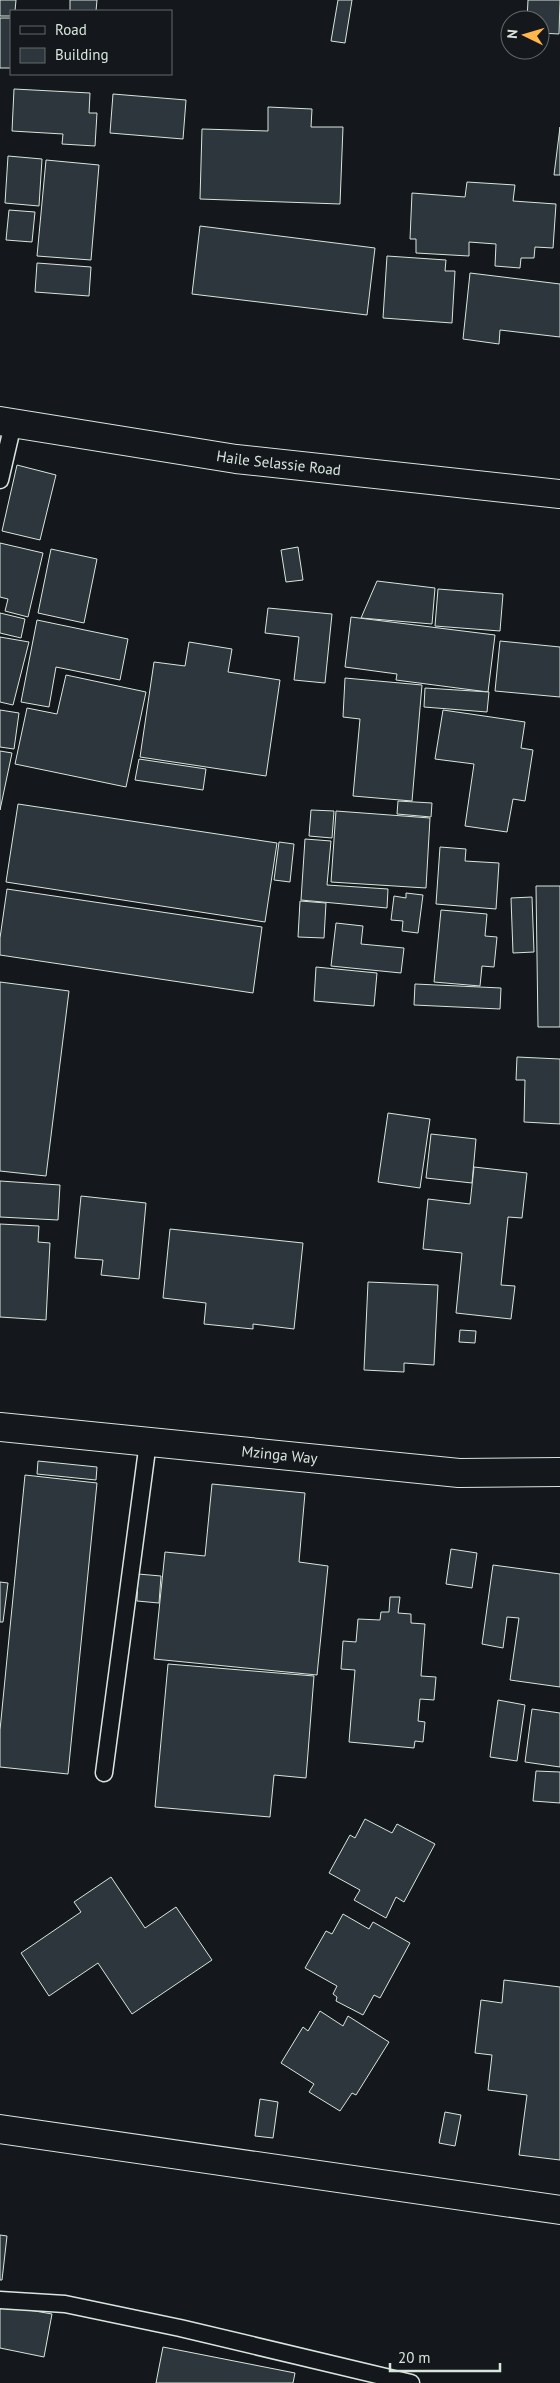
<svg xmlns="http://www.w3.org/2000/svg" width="560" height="2383" viewBox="0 0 560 2383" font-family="'PT Sans',sans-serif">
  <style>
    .building { fill: #2c363c; stroke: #d8e6dc }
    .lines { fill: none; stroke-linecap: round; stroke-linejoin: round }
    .service-casing { stroke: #d8e6dc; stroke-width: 19 }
    .minor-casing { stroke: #d8e6dc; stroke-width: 30 }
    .tertiary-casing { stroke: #d8e6dc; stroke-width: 30 }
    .service { stroke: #14181c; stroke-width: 16 }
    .minor { stroke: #14181c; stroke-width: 28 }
    .tertiary { stroke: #14181c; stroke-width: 28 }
    .labels { text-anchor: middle; stroke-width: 4; stroke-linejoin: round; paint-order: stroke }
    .street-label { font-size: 15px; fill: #d8e6dc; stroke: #14181c }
  </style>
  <rect width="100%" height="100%" fill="#14181c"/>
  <g class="building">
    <path d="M0,0H16L15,11H11V16H0Z"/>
    <path d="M70,0H97L96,11H70Z"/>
    <path d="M338,0H352L345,43L331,41Z"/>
    <path d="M528,0H560L559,34L540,33V20H527Z"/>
    <rect x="0" y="18" width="11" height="50"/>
    <path d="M14,89L90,93L89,113H97L95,146L62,144L63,134L12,131Z"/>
    <path d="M113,94L186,100L183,139L110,133Z"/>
    <path d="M268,107L312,109L311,127H343L340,204L200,199L202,129L268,131Z"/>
    <path d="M560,127V175H554Z"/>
    <path d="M8,156L42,159L39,206L5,203Z"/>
    <path d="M46,160L99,165L91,260L37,256Z"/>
    <path d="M467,182L515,185L513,201L556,204L553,248L535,247L534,258H521L520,268L495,266L496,244L469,242V256L416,253V239H410L412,193L465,197Z"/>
    <path d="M9,210L35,212L32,242L6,240Z"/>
    <path d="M200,226L375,248L367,315L192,294Z"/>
    <path d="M387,256L446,260L445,271H455L452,323L383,318Z"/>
    <path d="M37,263L91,267L89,296L35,292Z"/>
    <path d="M470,273L560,284V337L500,330L499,344L463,339Z"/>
    <path d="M17,465L56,475L40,540L2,531Z"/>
    <path d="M0,543L43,553L28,617L5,611L8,599L0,597Z"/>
    <path d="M298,547L303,580L286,582L281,550Z"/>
    <path d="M51,549L97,559L84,623L38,613Z"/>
    <path d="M377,581L435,588L432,624L361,618Z"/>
    <path d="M438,589L503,594L500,631L435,626Z"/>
    <path d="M268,608L332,614L325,683L294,680L299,637L265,633Z"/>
    <path d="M0,613L25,619L21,638L0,633Z"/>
    <path d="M351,617L495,635L488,692L396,680L397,674L345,667Z"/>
    <path d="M37,620L128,639L120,680L56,667L49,707L21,702Z"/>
    <path d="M0,637L29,642L13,705L0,702Z"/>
    <path d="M500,641L560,647V697L495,691Z"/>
    <path d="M189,642L232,649L228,672L280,680L266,776L140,757L154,662L185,666Z"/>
    <path d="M66,675L146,692L126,787L15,764L27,708L57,714Z"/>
    <path d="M345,678L422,685L412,801L353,796L360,719L343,717Z"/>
    <path d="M425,688L489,692L487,712L424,707Z"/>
    <path d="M0,710L19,713L14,749L0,747Z"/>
    <path d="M443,710L525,722L521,748L533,750L525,801L513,799L507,832L465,826L474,764L435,759Z"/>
    <path d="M0,751L12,753L0,810Z"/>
    <path d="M139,759L206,769L203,790L135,780Z"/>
    <path d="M398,801L432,803L431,817L397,814Z"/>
    <path d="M18,804L277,843L265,922L6,882Z"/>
    <path d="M311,810L334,811L332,838L309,836Z"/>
    <path d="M336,811L430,818L426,888L331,882Z"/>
    <path d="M305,839L331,841L327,885L388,889L387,908L301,900Z"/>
    <path d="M279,842L294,844L290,882L274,880Z"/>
    <path d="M440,847L466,849L465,861L499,863L496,909L436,904Z"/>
    <path d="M536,886H560V1027H538Z"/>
    <path d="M7,889L262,927L253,993L0,955V938Z"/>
    <path d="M406,893L423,895L418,933L402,931L403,921L391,920L394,896L406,898Z"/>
    <path d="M532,897L534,952L513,953L511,898Z"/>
    <path d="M300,901L326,903L324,938L298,937Z"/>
    <path d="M441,910L487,914L485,936L497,937L494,967L482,966L480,986L434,982Z"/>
    <path d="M336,923L363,926L361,944L404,948L401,973L331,966Z"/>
    <path d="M316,967L377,973L374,1006L314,1001Z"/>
    <path d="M0,982L69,991L46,1176L0,1171Z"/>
    <path d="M415,984L501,988L500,1009L414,1005Z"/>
    <path d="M517,1057L560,1059V1124L524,1122L525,1080H516Z"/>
    <path d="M388,1113L430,1119L420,1188L378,1182Z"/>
    <path d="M431,1134L476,1139L472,1183L426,1178Z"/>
    <path d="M474,1167L527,1173L522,1218L508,1217L501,1285L515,1286L511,1319L456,1313L462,1253L423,1249L428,1199L470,1204Z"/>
    <path d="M0,1181L60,1185L58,1220L0,1217Z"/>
    <path d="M81,1196L146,1203L139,1279L101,1275L103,1260L75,1258Z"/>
    <path d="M0,1224L39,1226L38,1242L50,1243L46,1320L0,1317Z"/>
    <path d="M170,1229L303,1243L294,1329L253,1324V1329L204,1324L206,1303L163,1298Z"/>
    <path d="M368,1282L438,1285L434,1365L404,1363V1372L364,1370Z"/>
    <path d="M460,1330L476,1331L475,1343L459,1342Z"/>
    <path d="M38,1461L97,1467L96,1480L37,1474Z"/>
    <path d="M25,1475L97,1483L68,1774L0,1767V1730Z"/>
    <path d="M212,1484L305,1493L299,1562L328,1566L317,1675L154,1659L165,1552L205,1556Z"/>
    <path d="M451,1549L477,1553L472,1588L446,1584Z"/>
    <path d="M493,1565L560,1574V1687L510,1680L519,1618L507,1617L503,1648L482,1644Z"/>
    <path d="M138,1574L161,1576L159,1603L137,1601Z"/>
    <path d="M0,1582L8,1583L3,1622H0Z"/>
    <path d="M390,1597H400L398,1613L411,1614V1623L425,1624L421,1676L436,1677L434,1700L420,1699L418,1721L425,1722L423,1742L415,1741L414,1748L349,1742L355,1670L341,1669L343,1641L356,1642L358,1619L380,1620L381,1612H389Z"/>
    <path d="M168,1664L314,1676L306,1778L274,1775L270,1817L155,1807Z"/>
    <path d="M498,1700L525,1705L517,1761L490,1757Z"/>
    <path d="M532,1709L560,1713V1767L525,1762Z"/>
    <path d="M536,1771L560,1772V1803L533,1801Z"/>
    <path d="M365,1819L392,1833L397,1824L435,1844L404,1902L396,1897L386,1918L354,1900L360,1890L329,1873L350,1835L355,1838Z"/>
    <path d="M111,1877L145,1928L176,1907L212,1960L132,2014L98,1963L49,1996L21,1953L81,1912L74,1902Z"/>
    <path d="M343,1914L369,1929L373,1922L410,1943L380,1998L374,1995L363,2015L336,2001L337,1997L333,1994L337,1986L305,1968L326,1931L332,1934Z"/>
    <path d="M504,1980L560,1987V2160L519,2155L527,2095L488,2090L492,2055L475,2053L481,2000L502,2003Z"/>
    <path d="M320,2011L343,2026L348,2016L389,2042L356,2095L352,2093L340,2111L309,2092L314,2084L281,2063L303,2027L308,2031Z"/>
    <path d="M260,2099L278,2102L273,2138L255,2136Z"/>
    <path d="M445,2112L461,2115L455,2146L439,2143Z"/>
    <path d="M0,2235L7,2236L2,2280H0Z"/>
    <path d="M0,2305L52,2314L44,2357L0,2348Z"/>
    <path d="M163,2347L295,2373L293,2383H156Z"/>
  </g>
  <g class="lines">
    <g class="service-casing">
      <g id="service">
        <path d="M0,480L13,424"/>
        <path d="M104,1773L148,1442"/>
        <path d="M0,2300L65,2304L180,2328L411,2383"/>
      </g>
    </g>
    <g class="minor-casing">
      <g id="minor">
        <path id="s1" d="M0,1427L459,1473L560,1472"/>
        <path d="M0,2129L560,2210"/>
      </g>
    </g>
    <g class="tertiary-casing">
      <g id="tertiary">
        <path id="s2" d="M0,421L236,459L560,494"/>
      </g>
    </g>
    <use href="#service" class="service"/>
    <use href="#minor" class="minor"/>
    <use href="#tertiary" class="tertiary"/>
  </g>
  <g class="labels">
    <g class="street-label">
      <text dy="5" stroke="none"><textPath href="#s2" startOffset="282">Haile Selassie Road</textPath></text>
      <text dy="5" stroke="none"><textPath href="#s1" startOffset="281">Mzinga Way</textPath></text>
    </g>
  </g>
  <rect x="10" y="10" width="162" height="65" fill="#14181c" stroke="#626a69"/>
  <rect x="20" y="26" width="25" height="8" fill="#14181c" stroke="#626a69"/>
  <text x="55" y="35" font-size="15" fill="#d8e6dc">Road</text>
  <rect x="20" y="48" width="25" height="15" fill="#2c363c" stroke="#626a69"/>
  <text x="55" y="60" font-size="15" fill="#d8e6dc">Building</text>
  <g transform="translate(525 35) rotate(275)"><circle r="24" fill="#14181c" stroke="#626a69"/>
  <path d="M0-4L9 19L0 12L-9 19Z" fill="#ffb74d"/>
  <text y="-8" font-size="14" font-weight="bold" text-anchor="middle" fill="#d8e6dc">N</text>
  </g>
  <path d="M390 2363v8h110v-8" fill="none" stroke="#d8e6dc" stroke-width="2.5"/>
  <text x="398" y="2363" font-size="15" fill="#d8e6dc" stroke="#14181c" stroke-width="4" paint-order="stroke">20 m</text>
</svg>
